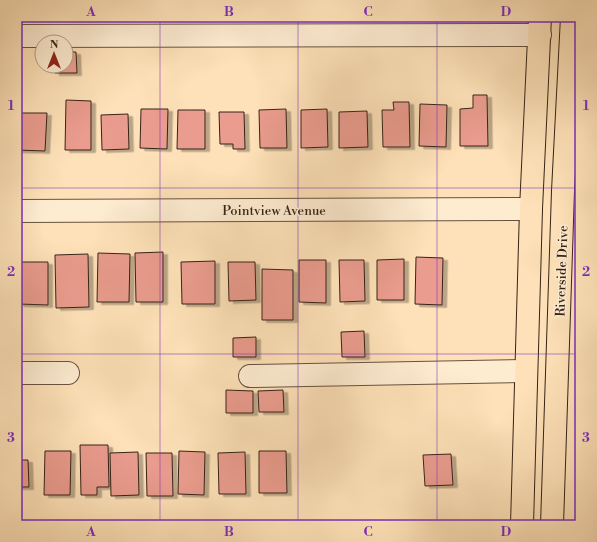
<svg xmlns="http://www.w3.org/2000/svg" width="597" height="542" viewBox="0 0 597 542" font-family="'Libre Bodoni',serif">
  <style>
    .building { fill: #ea9c8e; stroke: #362316; filter: url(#shadow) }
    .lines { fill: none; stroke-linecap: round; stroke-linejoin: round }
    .minor-casing { stroke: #68523e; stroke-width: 24 }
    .major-casing { stroke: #362316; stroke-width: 24 }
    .minor { stroke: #feecd1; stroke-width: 22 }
    .major { stroke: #fee1b8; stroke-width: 22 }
    .grid { fill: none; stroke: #7b2cbf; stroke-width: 1; stroke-opacity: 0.55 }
    .labels { text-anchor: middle; stroke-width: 3; stroke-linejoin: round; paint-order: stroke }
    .street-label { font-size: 13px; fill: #362316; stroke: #feecd1 }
    .neatline { fill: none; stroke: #7b2cbf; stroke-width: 1.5 }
    .grid-label { font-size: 13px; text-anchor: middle; font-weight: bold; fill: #7b2cbf }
  </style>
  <defs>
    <filter id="shadow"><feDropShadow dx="4.5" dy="2.5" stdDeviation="0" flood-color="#0004"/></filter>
  </defs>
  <rect width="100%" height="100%" fill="#fee1b8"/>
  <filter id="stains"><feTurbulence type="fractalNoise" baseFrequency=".005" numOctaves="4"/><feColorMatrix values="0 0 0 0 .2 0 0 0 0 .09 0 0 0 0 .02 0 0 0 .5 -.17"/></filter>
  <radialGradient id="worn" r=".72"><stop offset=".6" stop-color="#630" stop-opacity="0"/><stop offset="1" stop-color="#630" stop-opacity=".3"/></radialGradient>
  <g class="building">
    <path d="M66,52H76L77,73H55L54,66H66Z"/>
    <path d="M473,95H487L488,146H460V109L473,108Z"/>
    <path d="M66,100L91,101V150H65Z"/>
    <path d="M393,102H409L410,147H383L382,110H394Z"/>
    <path d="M420,104L447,105L446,147L419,146Z"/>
    <path d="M141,109H168L167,149L140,148Z"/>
    <path d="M286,109L287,148H260L259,110Z"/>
    <path d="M327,109L328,147L301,148V110Z"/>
    <path d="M178,110H205V149H177Z"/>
    <path d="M367,111L368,147L339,148V112Z"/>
    <path d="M219,112H244L245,149H233V144H220Z"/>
    <path d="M18,113H47L45,151L17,150Z"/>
    <path d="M128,114L129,149L102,150L101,115Z"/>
    <path d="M163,252V302H136L135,253Z"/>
    <path d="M98,253L130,254L129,302H97Z"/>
    <path d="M88,254L89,307L56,308L55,255Z"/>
    <path d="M416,257L443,258L442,305L415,304Z"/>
    <path d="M404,259V300H377V260Z"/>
    <path d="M299,260H326V303L299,302Z"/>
    <path d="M339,260H364L365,301L340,302Z"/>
    <path d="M215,261V304H182L181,262Z"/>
    <path d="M19,262H48V305L19,304Z"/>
    <path d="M228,262H255L256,300L229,301Z"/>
    <path d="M262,269L293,270V320H262Z"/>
    <path d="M364,331L365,357H342L341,332Z"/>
    <path d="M256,337V357H233V338Z"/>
    <path d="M226,390L253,391V413H226Z"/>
    <path d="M283,390L284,412H259L258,391Z"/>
    <path d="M80,445H108L109,487H97V495H81Z"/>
    <path d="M45,451H71L70,495H44Z"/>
    <path d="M179,451L205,452L204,495L178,494Z"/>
    <path d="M259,451H286L287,493H259Z"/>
    <path d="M138,452L139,495L111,496L110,453Z"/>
    <path d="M245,452L246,494H219L218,453Z"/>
    <path d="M146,453H172L173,496H147Z"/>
    <path d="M451,454L453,485L425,486L423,455Z"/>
    <path d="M17,460H28L29,487H17Z"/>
  </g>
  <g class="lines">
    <g class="minor-casing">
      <g id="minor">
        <path d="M17,36L540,35"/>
        <path d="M17,211L531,209"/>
        <path d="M17,373H68"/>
        <path d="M250,376L526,371"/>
      </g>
    </g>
    <g class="major-casing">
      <g id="major">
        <path d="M522,525L531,209L540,17"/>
        <path d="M552,525L563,191L572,17"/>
      </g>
    </g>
    <use href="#minor" class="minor"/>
    <use href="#major" class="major"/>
  </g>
  <path class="grid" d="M160,17V525M298,17V525M437,17V525M17,188H580M17,354H580"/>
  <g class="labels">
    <g class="street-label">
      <text x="274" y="215">Pointview Avenue</text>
      <text transform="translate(561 271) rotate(-88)" y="5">Riverside Drive</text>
    </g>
  </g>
  <rect width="597" height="542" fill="none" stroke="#fee1b8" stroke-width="44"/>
  <g transform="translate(54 54)"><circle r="19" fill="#feecd1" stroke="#ae9c86"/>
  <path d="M0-3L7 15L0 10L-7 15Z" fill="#8f2418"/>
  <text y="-6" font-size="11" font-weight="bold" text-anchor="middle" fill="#362316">N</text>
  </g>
  <rect x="22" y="22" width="553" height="498" class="neatline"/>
  <g class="grid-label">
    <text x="91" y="16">A</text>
    <text x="229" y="16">B</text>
    <text x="368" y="16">C</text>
    <text x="506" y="16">D</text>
    <text x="11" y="110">1</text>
    <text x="586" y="110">1</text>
    <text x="11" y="276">2</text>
    <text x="586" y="276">2</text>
    <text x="11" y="442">3</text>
    <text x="586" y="442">3</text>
    <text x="91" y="536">A</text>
    <text x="229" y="536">B</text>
    <text x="368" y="536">C</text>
    <text x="506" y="536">D</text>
  </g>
  <rect width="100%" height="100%" filter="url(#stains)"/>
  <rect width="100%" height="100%" fill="url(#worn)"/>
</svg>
